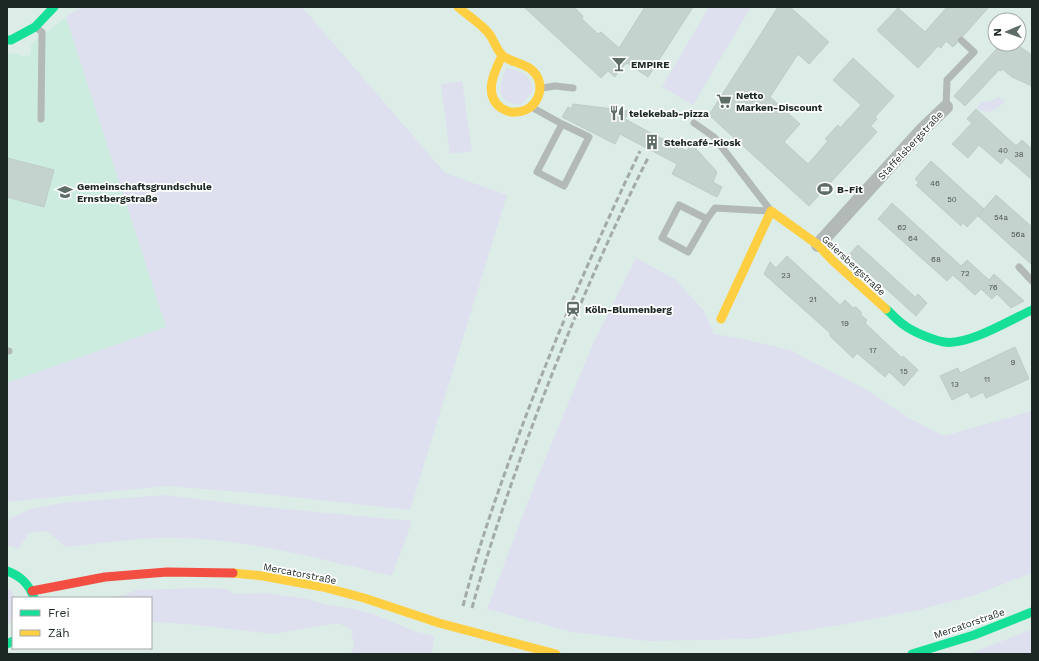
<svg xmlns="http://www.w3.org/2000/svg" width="1039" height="661" viewBox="0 0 1039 661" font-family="'Work Sans',sans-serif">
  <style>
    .built { fill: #cdece0 }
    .green { fill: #dee0ef }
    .building { fill: #c5d3ce; stroke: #beccc7 }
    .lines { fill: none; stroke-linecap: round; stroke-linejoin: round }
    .lane { stroke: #b2b9b6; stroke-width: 7 }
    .street { stroke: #b2b9b6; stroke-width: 14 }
    .fast { stroke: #16e098; stroke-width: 9 }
    .slow { stroke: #ffcf43; stroke-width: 9 }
    .jam { stroke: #f24e42; stroke-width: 9 }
    .rail { stroke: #a3aaa7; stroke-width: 3; stroke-dasharray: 6 3; stroke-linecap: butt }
    .labels { text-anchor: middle; stroke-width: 3.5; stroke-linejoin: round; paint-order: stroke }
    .number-label { font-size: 8px; fill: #485450 }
    .poi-label { font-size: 10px; font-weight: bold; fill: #1c2823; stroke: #fff; text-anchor: start }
    .street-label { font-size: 10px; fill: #1c2823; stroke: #fff }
  </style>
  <rect width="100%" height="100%" fill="#dbede6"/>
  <path class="built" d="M66,17L167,327L7,383V54L17,53L24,57L31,54V44Z"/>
  <g class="green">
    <path d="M302,7L445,173L507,195L410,510L265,494L166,486L7,502V383L166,327L66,17L80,8Z"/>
    <path d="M709,7H751L693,105L662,87Z"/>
    <path d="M506,68C522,71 530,73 533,91L521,105C495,102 499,88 506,68Z"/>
    <path d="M462,81L472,151L450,154L441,84Z"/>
    <path d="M998,97L1005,101C997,110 988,116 977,108L980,103L996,99Z"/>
    <path d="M636,258L675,279L704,311L714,334L738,338L790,350L869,391L907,417L944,436L1032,411V573L972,596L915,611L841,625L752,639L648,641L572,632L487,609L536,481L592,346Z"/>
    <path d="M166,495L265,507L412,521L392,576C316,558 238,536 159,538C128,539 97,544 66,547L47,531L29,533L18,549L7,545V525L10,518L31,509L61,503Z"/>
    <path d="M7,588L11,591L16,598H13V620L7,625Z"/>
    <path d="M204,588L226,589L235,594L267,593L307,599L328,605L351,608L373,614L414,631L434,636L432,654H351L354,645L351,629L338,623L273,634L186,624L151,622V598H102L124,595L136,590Z"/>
    <path d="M1032,629V654H969Z"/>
  </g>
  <g class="building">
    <path d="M524,7H574L583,16L582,19L598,34L601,32L619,48L645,7H693L648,77L627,63L619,70L615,77L608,71L601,78Z"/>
    <path d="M778,7H790L829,42L809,64L798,54L770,97L800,124L784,142L808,164L828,141L825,139L838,125L840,128L861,105L833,80L853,58L894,96L875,117L877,119L871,126L877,132L809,206L709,115Z"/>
    <path d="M947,7H989L963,36L960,35L957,37V43L953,47L946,41L941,48L938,46L918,68L877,30L898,8L925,32Z"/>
    <path d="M1001,44H1016L1032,55V86L1012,77L1002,69L1001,71L999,70L965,106L954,96Z"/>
    <path d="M573,104L628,111L625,119L647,131L687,151L691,143L717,172L713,182L722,187L717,197L672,174L677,164L620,134L615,144L562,117L568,107L571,109Z"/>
    <path d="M976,109L1016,146L1022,140L1032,149V180L1006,157L1001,164L979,145L968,158L952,144L972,123L967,119Z"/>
    <path d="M7,158L54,170L44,207L7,197Z"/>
    <path d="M931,161L984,209L967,227L963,223L961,226L916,185L919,183L915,179Z"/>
    <path d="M996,195L1032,227V265L978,216Z"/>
    <path d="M892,203L961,266L967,260L989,280L994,274L1024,301L1011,308L997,294L992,299L981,289L975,295L953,275L947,281L878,219Z"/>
    <path d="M858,245L915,297L918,294L927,303L916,316L849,255Z"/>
    <path d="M787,256L840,305L845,300L853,308L856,307L861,312V315L867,320L865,323L902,358L903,356L918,370L904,386L889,372L885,377L857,353L853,358L830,336V333L764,274L770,262L776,268Z"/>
    <path d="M1015,347L1029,379L986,398L983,392L971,398L968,392L952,400L940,376L958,368L960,373Z"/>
  </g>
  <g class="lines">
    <g class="lane">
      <path d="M35,27L42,32L41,119"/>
      <path d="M542,88L555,86L573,88"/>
      <path d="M534,107L535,109L562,124L537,172L564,186L589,137L562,124"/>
      <path d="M946,107L947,80L974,52L961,40"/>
      <path d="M694,123L714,137L771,211"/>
      <path d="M679,205L707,219L688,252L662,238Z"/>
      <path d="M707,219L715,208L770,211"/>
      <path d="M1019,267L1032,281"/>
      <path d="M7,351H9"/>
    </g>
    <path class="street" d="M818,245L923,129L946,107"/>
    <g class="fast">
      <path d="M7,40H11L35,27L54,7"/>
      <path d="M886,309C892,314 898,321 904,325C913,332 933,340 944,342C968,346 1010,320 1032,310"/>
      <path d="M7,571C21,576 29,584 34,598"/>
      <path d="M7,644L13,641"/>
      <path d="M912,654L974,635L1032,612"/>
    </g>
    <g class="slow">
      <path d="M458,7C468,16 482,24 490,35C494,41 496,48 501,54C509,63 524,62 533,71C548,86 537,112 516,112C511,113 506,111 501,108C483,95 494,72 502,56"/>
      <path d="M721,319L771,211L818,245L833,261L886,309"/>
      <path d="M233,573L263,576L323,587L364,598L439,623L556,654"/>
    </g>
    <path class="jam" d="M32,591L105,577L167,572L233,573"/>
    <g class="rail">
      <path d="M463,606C480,540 503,477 527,413C561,324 599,237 640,151"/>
      <path d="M472,608C490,542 513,478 537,413C570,326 607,239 649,156"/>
    </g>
  </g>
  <defs>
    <g id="bar-bare" transform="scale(1.2)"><path d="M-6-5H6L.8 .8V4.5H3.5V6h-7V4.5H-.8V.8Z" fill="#5f6d67" stroke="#fff" stroke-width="2.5" paint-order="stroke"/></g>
    <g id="supermarket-bare" transform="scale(1.2)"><path d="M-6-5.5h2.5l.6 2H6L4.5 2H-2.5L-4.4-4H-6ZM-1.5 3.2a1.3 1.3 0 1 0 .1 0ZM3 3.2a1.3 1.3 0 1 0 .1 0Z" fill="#5f6d67" stroke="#fff" stroke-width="2.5" paint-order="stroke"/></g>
    <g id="restaurant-bare" transform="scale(1.2)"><path d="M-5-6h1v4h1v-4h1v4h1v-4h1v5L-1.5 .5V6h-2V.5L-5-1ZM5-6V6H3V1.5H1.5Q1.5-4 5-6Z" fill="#5f6d67" stroke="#fff" stroke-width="2.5" paint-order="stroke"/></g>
    <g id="building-bare" transform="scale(1.2)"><path d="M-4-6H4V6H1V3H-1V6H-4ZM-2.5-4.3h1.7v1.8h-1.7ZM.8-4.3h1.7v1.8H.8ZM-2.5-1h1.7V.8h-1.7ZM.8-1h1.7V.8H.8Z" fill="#5f6d67" stroke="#fff" stroke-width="2.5" paint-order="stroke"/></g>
    <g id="stadium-bare" transform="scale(1.2)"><path d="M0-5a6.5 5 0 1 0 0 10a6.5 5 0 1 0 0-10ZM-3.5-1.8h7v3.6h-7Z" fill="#5f6d67" stroke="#fff" stroke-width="2.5" paint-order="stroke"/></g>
    <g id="school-bare" transform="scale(1.2)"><path d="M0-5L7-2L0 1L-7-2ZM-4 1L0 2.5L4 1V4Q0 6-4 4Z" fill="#5f6d67" stroke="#fff" stroke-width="2.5" paint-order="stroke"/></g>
    <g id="station-bare" transform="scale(1.2)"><path d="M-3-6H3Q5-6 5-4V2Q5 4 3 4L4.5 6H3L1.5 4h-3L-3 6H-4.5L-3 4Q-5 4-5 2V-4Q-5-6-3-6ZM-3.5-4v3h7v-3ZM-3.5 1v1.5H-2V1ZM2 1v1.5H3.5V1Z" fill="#5f6d67" stroke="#fff" stroke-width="2.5" paint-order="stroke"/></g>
  </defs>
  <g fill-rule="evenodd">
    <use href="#bar-bare" x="619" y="64"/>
    <use href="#supermarket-bare" x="724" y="101"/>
    <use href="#restaurant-bare" x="617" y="113"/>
    <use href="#building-bare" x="652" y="142"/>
    <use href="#stadium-bare" x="825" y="189"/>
    <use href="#school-bare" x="65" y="192"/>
    <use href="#station-bare" x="573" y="309"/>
  </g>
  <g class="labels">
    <g class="number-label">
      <text x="1003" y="153">40</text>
      <text x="1019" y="157">38</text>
      <text x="935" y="186">46</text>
      <text x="952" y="202">50</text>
      <text x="1001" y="220">54a</text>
      <text x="902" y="230">62</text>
      <text x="1018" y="237">56a</text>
      <text x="913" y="241">64</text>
      <text x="936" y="262">68</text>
      <text x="965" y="276">72</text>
      <text x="786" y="278">23</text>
      <text x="993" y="290">76</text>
      <text x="813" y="302">21</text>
      <text x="845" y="326">19</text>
      <text x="873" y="353">17</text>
      <text x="1013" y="365">9</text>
      <text x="904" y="374">15</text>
      <text x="987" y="382">11</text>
      <text x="955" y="387">13</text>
    </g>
    <g class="poi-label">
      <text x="631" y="68">EMPIRE</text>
      <text x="736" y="99">Netto<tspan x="736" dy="12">Marken-Discount</tspan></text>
      <text x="629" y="117">telekebab-pizza</text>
      <text x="664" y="146">Stehcafé-Kiosk</text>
      <text x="77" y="190">Gemeinschaftsgrundschule<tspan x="77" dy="12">Ernstbergstraße</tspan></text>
      <text x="837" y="193">B-Fit</text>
      <text x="585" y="313">Köln-Blumenberg</text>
    </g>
    <g class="street-label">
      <text transform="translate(910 145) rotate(-47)" y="4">Staffelsbergstraße</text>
      <text transform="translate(854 265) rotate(43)" y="4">Geiersbergstraße</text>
      <text transform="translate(300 573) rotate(11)" y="4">Mercatorstraße</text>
      <text transform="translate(969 623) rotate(-19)" y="4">Mercatorstraße</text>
    </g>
  </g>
  <rect width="1039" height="661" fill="none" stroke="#1c2823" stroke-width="16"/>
  <rect x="12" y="597" width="140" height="52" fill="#ffffff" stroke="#a4a9a7"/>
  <rect x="20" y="610" width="20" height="6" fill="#16e098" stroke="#a4a9a7"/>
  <text x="48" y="617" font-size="12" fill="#1c2823">Frei</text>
  <rect x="20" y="630" width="20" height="6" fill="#ffcf43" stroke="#a4a9a7"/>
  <text x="48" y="637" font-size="12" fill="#1c2823">Zäh</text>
  <g transform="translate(1007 32) rotate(268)"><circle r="19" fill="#ffffff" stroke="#a4a9a7"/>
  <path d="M0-3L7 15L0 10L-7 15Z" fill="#5f6d67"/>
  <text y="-6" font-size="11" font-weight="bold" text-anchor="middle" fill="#1c2823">N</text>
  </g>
</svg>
